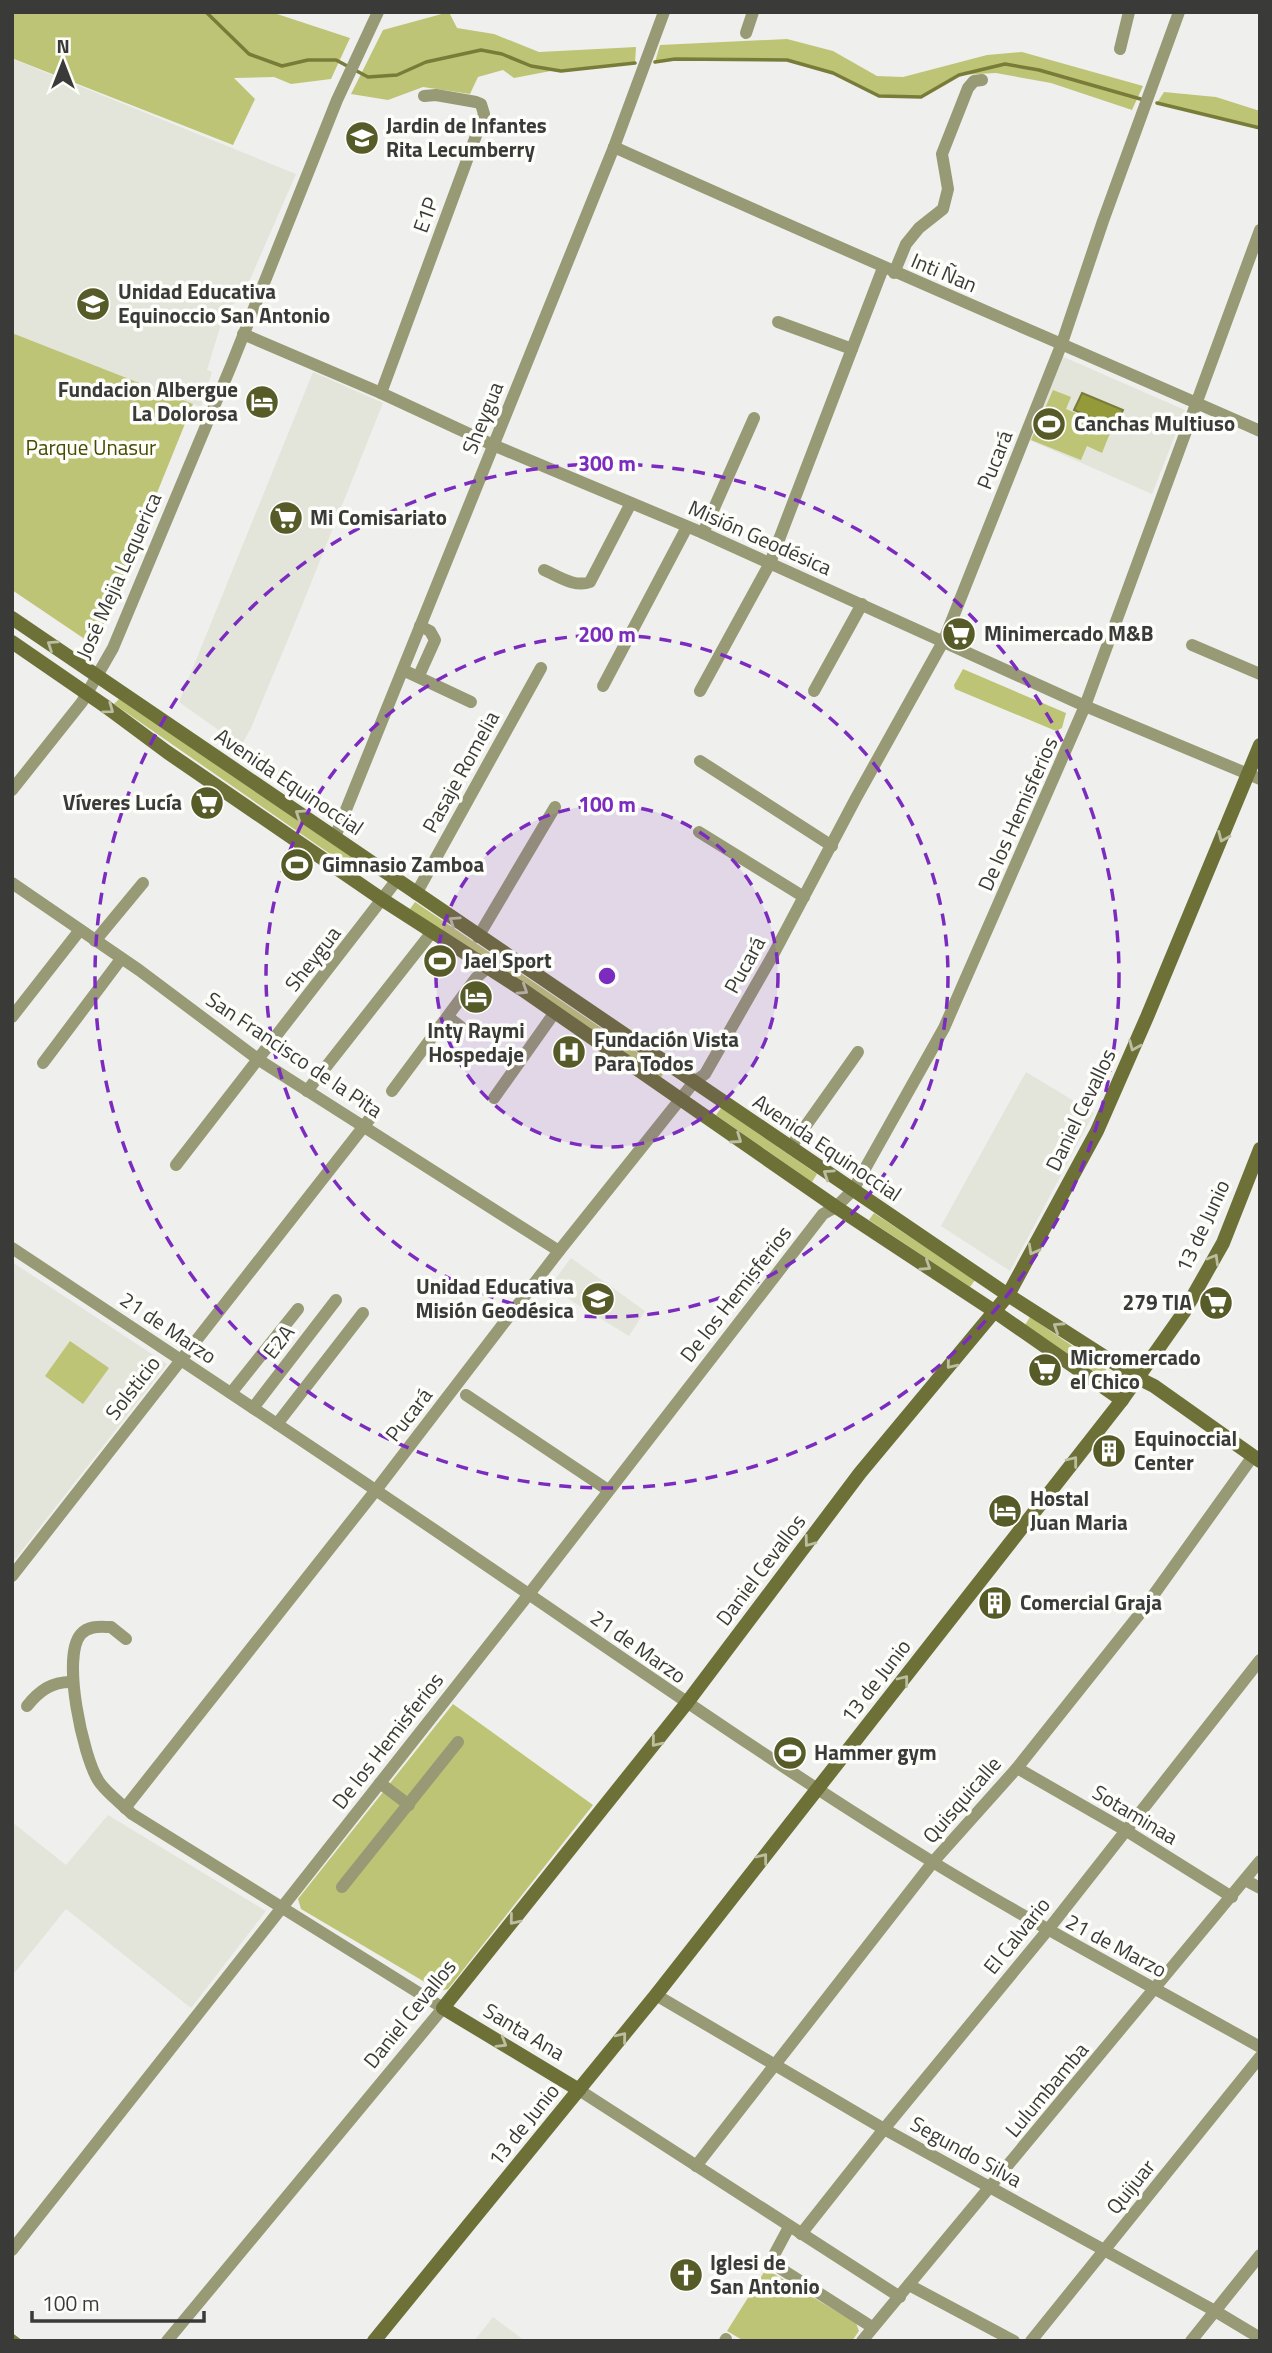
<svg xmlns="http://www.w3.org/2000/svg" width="1272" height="2353" viewBox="0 0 1272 2353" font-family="'Titillium Web',sans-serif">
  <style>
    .built { fill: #e3e4da }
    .green { fill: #bec475 }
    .water { fill: #949939; stroke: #797c39; stroke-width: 2 }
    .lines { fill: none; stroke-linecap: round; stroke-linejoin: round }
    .stream { stroke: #797c39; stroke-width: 3.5 }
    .street { stroke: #979a74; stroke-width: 12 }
    .secondary { stroke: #6d7137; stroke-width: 14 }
    .oneway { stroke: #bcbea2 }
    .ring { fill: none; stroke: #7b2cbf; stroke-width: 3.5; stroke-dasharray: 12 9 }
    .labels { text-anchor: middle; stroke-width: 7; stroke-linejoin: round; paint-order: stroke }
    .poi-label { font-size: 21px; font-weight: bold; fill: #3a3a39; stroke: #fdfdfa; text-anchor: start }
    .street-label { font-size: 21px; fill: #3a3a39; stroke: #fdfdfa }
    .park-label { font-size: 21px; fill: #494c00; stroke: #fdfdfa }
    .centre { fill: #7b2cbf; stroke: #fdfdfa; stroke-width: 3.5 }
    .ring-label { font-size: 21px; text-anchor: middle; font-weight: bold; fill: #7b2cbf; stroke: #fdfdfa; stroke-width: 7; stroke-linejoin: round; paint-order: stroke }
  </style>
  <rect width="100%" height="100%" fill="#eff0ed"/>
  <g class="built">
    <path d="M13,59L296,174L241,300L226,308L207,370L212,372L201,407L12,333Z"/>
    <path d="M1059,355L1185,410L1152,494L1027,439Z"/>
    <path d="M313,372L383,403L301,608L251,728L241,746L179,702Z"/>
    <path d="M1026,1072L1094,1113L1010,1271L941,1226Z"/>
    <path d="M571,1258L645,1311L629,1336L549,1287Z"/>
    <path d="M12,1262L167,1364L12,1563Z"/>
    <path d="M108,1815L266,1911L191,2008L66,1909L12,1976V1822L66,1865Z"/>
    <path d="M493,2317L525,2341H474Z"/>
  </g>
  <g class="green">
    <path d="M12,12H271L350,38L331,79L291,84L274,77L234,78L255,99L233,145L14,59L12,61Z"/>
    <path d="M449,12L457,28L494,34L539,52L636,47L635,63L556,70L514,78L503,70L478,77L470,94L423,87L388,100L351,94L383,30Z"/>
    <path d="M787,39L833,51L877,76L903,77L987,55L1022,52L1143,86L1132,110L1051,83L996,73L959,75L921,97L879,96L833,73L787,60L675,59L655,62L660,45Z"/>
    <path d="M1164,92L1216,97L1260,111V128L1157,103Z"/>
    <path d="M12,333L193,404L95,646L12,590Z"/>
    <path d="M1053,390L1071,397L1066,409L1112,428L1102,453L1087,446L1081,460L1031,440Z"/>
    <path d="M963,669L1066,713L1062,728L1056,731L955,689L954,685Z"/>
    <path d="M119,699L365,866L359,874L114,704Z"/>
    <path d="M415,902L665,1071L660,1079L410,909Z"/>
    <path d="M721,1108L817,1174L812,1182L716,1115Z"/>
    <path d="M874,1213L975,1280L970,1287L869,1220Z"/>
    <path d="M1030,1317L1106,1369L1107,1375L1100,1376L1025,1325Z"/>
    <path d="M70,1341L109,1368L83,1404L45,1376Z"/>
    <path d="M453,1704L593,1805L448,1989L440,1991L301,1909L298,1899Z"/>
    <path d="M766,2269L856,2323L859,2331L852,2341H744L727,2331Z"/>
  </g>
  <path class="water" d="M1082,393L1123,410L1115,428L1074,410Z"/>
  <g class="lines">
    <g class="stream">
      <path d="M206,12L249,54L282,66L308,60H336L368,77L397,75L426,62L481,50L502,54L531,66L561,71L635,63"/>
      <path d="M655,62L675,59L787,60L833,73L879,96L921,97L959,75L1005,64L1039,70L1144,100"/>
      <path d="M1157,103L1260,128"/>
      <path d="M12,2335L20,2341"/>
    </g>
    <g class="street">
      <path d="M746,33L753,12"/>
      <path d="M1120,49L1129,12"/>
      <path d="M614,147C829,244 1044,336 1260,431"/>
      <path d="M894,273L906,244L919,228L943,209L948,189L942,154L968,88L974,81L982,80"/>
      <path d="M778,322L852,349"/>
      <path d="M243,334L381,393L493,445L703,533L1085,706L1260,779"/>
      <path d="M381,393L484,114L481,104L476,102L436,95L424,96"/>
      <path d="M703,533L754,418"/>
      <path d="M544,570C558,576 575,588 590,582L631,503"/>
      <path d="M420,626L430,631L435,640L421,671"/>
      <path d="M1192,645L1260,674"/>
      <path d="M403,670L471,702"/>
      <path d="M603,686L687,527"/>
      <path d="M700,691L770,563L883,268"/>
      <path d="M814,691L862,604"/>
      <path d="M700,761L832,846"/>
      <path d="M12,790L82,702L113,648L231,366L337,100L378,12"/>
      <path d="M699,832L804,897"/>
      <path d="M335,837L614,147L664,12"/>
      <path d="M12,883L139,970L259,1060L559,1251"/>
      <path d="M416,894L541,668"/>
      <path d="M478,937L555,807"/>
      <path d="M95,941L143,883"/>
      <path d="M12,1017L80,930"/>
      <path d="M448,1017L461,1027"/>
      <path d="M43,1063L121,959"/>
      <path d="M307,1091L432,932"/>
      <path d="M392,1091L476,978L487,968"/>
      <path d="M494,1098L555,1012"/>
      <path d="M790,1148L858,1052"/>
      <path d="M176,1165L396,881"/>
      <path d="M12,1248C169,1352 327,1456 483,1563C633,1665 781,1769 936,1864C1042,1929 1152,1986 1260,2047"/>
      <path d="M231,1393L298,1309"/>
      <path d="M466,1395L608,1490"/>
      <path d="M253,1408L336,1300"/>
      <path d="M277,1424L363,1313"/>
      <path d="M12,1576L375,1112"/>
      <path d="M126,1639L111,1627C101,1627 89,1625 81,1634C61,1656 83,1756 98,1780C104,1791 122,1804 132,1814L443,2008L167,2341"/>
      <path d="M27,1706C39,1691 52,1681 73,1682"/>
      <path d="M1017,1768L1125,1830L1232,1897"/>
      <path d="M380,1783L409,1805"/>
      <path d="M125,1808L376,1490L559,1251L694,1082L705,1074L773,955L856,798L944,640L1062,343L1103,221L1179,12"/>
      <path d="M1245,1880L1260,1888"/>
      <path d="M342,1887L458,1742"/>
      <path d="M656,1995L884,2129L1215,2311L1260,2338"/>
      <path d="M579,2090L900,2297"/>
      <path d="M696,2166L933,1862L1017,1768L1142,1611L1253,1456"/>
      <path d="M789,2227L773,2257L775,2265L872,2327"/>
      <path d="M801,2234L884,2129L1047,1931L1260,1660"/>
      <path d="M12,2250L529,1594L823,1214L836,1207L853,1190L944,1028L1085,706L1260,230"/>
      <path d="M909,2285L1014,2341"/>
      <path d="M725,2341L726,2339"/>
      <path d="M862,2341L1260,1861"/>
      <path d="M1031,2341L1260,2057"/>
      <path d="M1191,2341L1260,2255"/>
    </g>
    <g class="secondary">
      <path d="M12,618L1008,1295L1136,1377L1154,1386L1260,1461"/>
      <path d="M12,642L105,706L167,752L383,900L523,990L836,1207L994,1311L1122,1400"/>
      <path d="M579,2090L443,2008L686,1704L860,1473L1008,1295L1097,1131L1147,1017L1260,745"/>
      <path d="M374,2341L656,1995L1122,1400L1184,1312L1223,1243L1260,1149"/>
    </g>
  </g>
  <defs><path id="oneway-chevron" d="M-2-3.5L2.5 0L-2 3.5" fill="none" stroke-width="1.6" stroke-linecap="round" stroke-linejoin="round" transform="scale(1.75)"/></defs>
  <g class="oneway">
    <use href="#oneway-chevron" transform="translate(52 645) rotate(-146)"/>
    <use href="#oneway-chevron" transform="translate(109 709) rotate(36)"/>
    <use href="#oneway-chevron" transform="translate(300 814) rotate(-146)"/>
    <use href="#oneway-chevron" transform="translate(1223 837) rotate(113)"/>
    <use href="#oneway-chevron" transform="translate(454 921) rotate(-146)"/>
    <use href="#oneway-chevron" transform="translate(523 990) rotate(33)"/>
    <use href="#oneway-chevron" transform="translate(1134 1046) rotate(113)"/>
    <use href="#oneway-chevron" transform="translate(737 1139) rotate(35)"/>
    <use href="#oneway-chevron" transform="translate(828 1174) rotate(-146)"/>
    <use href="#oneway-chevron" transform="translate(1033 1250) rotate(119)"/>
    <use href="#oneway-chevron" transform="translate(1214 1259) rotate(-60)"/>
    <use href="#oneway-chevron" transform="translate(926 1266) rotate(33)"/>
    <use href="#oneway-chevron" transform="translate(1058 1327) rotate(-147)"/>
    <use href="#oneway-chevron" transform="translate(951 1364) rotate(129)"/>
    <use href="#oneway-chevron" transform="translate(1073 1461) rotate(-52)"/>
    <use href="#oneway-chevron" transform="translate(809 1542) rotate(127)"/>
    <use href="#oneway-chevron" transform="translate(904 1680) rotate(-52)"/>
    <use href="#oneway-chevron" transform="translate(656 1742) rotate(129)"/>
    <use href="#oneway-chevron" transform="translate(763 1858) rotate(-52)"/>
    <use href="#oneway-chevron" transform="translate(514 1920) rotate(129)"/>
    <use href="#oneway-chevron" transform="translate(622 2037) rotate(-51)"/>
    <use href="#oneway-chevron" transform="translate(502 2043) rotate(31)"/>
  </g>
  <circle cx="607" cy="976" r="171" fill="#7b2cbf" fill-opacity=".12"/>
  <g class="ring">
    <circle cx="607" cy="976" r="171"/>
    <circle cx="607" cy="976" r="341"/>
    <circle cx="607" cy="976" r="512"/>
  </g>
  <defs>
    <g id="school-disc" transform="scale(1.75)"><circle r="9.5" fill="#575b28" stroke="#fdfdfa"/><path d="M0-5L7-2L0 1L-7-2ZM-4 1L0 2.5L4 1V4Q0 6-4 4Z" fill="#fff"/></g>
    <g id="university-disc" transform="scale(1.75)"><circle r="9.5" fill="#575b28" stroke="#fdfdfa"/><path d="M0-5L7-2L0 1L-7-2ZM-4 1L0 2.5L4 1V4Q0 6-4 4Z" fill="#fff"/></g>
    <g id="hotel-disc" transform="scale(1.75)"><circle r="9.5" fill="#575b28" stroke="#fdfdfa"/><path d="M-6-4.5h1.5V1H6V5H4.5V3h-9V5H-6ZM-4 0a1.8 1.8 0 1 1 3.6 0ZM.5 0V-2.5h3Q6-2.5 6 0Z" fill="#fff"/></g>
    <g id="stadium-disc" transform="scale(1.75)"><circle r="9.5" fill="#575b28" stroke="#fdfdfa"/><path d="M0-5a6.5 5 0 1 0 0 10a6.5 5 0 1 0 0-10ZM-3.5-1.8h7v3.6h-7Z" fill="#fff"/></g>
    <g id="supermarket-disc" transform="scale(1.75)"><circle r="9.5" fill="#575b28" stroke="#fdfdfa"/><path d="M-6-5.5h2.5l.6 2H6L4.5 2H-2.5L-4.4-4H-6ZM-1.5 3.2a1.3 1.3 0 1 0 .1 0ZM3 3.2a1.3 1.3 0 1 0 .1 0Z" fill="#fff"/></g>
    <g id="hospital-disc" transform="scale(1.75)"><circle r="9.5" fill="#575b28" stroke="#fdfdfa"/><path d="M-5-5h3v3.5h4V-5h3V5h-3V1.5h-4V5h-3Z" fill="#fff"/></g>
    <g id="building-disc" transform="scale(1.75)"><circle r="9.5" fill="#575b28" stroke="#fdfdfa"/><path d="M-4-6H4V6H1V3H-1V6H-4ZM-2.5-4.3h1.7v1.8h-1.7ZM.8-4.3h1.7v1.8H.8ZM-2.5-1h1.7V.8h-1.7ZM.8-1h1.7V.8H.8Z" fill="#fff"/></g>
    <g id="church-disc" transform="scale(1.75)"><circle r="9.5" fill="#575b28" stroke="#fdfdfa"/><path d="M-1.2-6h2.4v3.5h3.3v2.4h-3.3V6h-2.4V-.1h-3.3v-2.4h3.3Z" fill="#fff"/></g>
  </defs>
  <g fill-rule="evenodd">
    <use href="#school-disc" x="362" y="138"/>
    <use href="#university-disc" x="93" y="304"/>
    <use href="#hotel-disc" x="262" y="402"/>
    <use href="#stadium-disc" x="1049" y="424"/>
    <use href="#supermarket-disc" x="286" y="518"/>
    <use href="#supermarket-disc" x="959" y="634"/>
    <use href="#supermarket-disc" x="207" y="803"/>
    <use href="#stadium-disc" x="297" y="865"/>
    <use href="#stadium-disc" x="440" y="961"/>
    <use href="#hotel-disc" x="476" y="997"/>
    <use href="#hospital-disc" x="569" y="1052"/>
    <use href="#school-disc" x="598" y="1299"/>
    <use href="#supermarket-disc" x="1216" y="1303"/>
    <use href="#supermarket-disc" x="1045" y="1370"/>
    <use href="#building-disc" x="1109" y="1451"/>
    <use href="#hotel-disc" x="1005" y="1511"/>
    <use href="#building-disc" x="995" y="1603"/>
    <use href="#stadium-disc" x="790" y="1753"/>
    <use href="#church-disc" x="686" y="2275"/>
  </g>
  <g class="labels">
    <g class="poi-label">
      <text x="386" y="133">Jardin de Infantes<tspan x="386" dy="24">Rita Lecumberry</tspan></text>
      <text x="118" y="299">Unidad Educativa<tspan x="118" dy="24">Equinoccio San Antonio</tspan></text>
      <text x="238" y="397" text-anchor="end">Fundacion Albergue<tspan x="238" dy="24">La Dolorosa</tspan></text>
      <text x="1074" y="431">Canchas Multiuso</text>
      <text x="310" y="525">Mi Comisariato</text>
      <text x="984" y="641">Minimercado M&amp;B</text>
      <text x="182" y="810" text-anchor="end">Víveres Lucía</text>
      <text x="322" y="872">Gimnasio Zamboa</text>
      <text x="464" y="968">Jael Sport</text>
      <text x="476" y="1038" text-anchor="middle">Inty Raymi<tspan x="476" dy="24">Hospedaje</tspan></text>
      <text x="594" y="1047">Fundación Vista<tspan x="594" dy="24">Para Todos</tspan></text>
      <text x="574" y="1294" text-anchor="end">Unidad Educativa<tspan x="574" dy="24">Misión Geodésica</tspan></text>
      <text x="1192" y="1310" text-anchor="end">279 TIA</text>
      <text x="1070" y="1365">Micromercado<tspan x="1070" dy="24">el Chico</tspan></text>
      <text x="1134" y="1446">Equinoccial<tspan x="1134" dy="24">Center</tspan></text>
      <text x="1030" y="1506">Hostal<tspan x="1030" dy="24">Juan Maria</tspan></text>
      <text x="1020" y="1610">Comercial Graja</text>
      <text x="814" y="1760">Hammer gym</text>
      <text x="710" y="2270">Iglesi de<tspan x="710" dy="24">San Antonio</tspan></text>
    </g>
    <g class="street-label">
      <text transform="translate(426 215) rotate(-70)" y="7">E1P</text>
      <text transform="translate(944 273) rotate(23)" y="7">Inti Ñan</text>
      <text transform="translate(483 418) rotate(-68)" y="7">Sheygua</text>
      <text transform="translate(995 460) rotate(-68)" y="7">Pucará</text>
      <text transform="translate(760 538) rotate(24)" y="7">Misión Geodésica</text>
      <text transform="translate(119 576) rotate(-66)" y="7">José Mejia Lequerica</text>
      <text transform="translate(461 772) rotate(-61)" y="7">Pasaje Romelia</text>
      <text transform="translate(289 782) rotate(34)" y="7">Avenida Equinoccial</text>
      <text transform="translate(1018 814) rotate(-66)" y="7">De los Hemisferios</text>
      <text transform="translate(313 959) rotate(-52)" y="7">Sheygua</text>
      <text transform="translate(745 965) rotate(-61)" y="7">Pucará</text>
      <text transform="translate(294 1055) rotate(34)" y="7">San Francisco de la Pita</text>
      <text transform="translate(1081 1110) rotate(-64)" y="7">Daniel Cevallos</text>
      <text transform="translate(827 1148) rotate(34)" y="7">Avenida Equinoccial</text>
      <text transform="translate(1203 1226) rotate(-65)" y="7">13 de Junio</text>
      <text transform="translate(736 1294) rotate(-52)" y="7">De los Hemisferios</text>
      <text transform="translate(168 1328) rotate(34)" y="7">21 de Marzo</text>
      <text transform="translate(279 1342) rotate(-52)" y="7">E2A</text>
      <text transform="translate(133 1388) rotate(-52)" y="7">Solsticio</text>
      <text transform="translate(409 1415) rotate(-52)" y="7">Pucará</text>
      <text transform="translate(761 1570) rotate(-53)" y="7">Daniel Cevallos</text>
      <text transform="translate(638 1647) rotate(35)" y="7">21 de Marzo</text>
      <text transform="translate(876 1681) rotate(-52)" y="7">13 de Junio</text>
      <text transform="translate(388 1741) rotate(-52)" y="7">De los Hemisferios</text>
      <text transform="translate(962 1800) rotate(-49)" y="7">Quisquicalle</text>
      <text transform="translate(1135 1815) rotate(31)" y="7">Sotaminaa</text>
      <text transform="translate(1017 1936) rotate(-51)" y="7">El Calvario</text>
      <text transform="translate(1116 1946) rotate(28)" y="7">21 de Marzo</text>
      <text transform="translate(410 2014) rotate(-51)" y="7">Daniel Cevallos</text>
      <text transform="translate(524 2032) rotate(31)" y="7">Santa Ana</text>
      <text transform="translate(1047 2090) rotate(-50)" y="7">Lulumbamba</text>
      <text transform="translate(524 2125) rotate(-51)" y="7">13 de Junio</text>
      <text transform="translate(966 2152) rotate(29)" y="7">Segundo Silva</text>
      <text transform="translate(1131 2187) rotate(-51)" y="7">Quijuar</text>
    </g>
    <g class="park-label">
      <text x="91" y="455">Parque Unasur</text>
    </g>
  </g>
  <circle cx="607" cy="976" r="10" class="centre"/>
  <g class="ring-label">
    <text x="607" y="471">300 m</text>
    <text x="607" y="642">200 m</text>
    <text x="607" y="812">100 m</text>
  </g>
  <rect width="1272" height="2353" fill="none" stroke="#3a3a39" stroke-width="28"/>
  <g transform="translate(63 63)" stroke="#fdfdfa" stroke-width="5" paint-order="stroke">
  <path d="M0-5L12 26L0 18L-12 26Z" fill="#3a3a39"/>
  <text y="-10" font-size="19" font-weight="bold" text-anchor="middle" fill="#3a3a39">N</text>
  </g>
  <path d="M32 2311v10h172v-10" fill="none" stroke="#3a3a39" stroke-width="3.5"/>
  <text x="42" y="2311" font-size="21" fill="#3a3a39" stroke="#fdfdfa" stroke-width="5" paint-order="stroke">100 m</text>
</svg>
